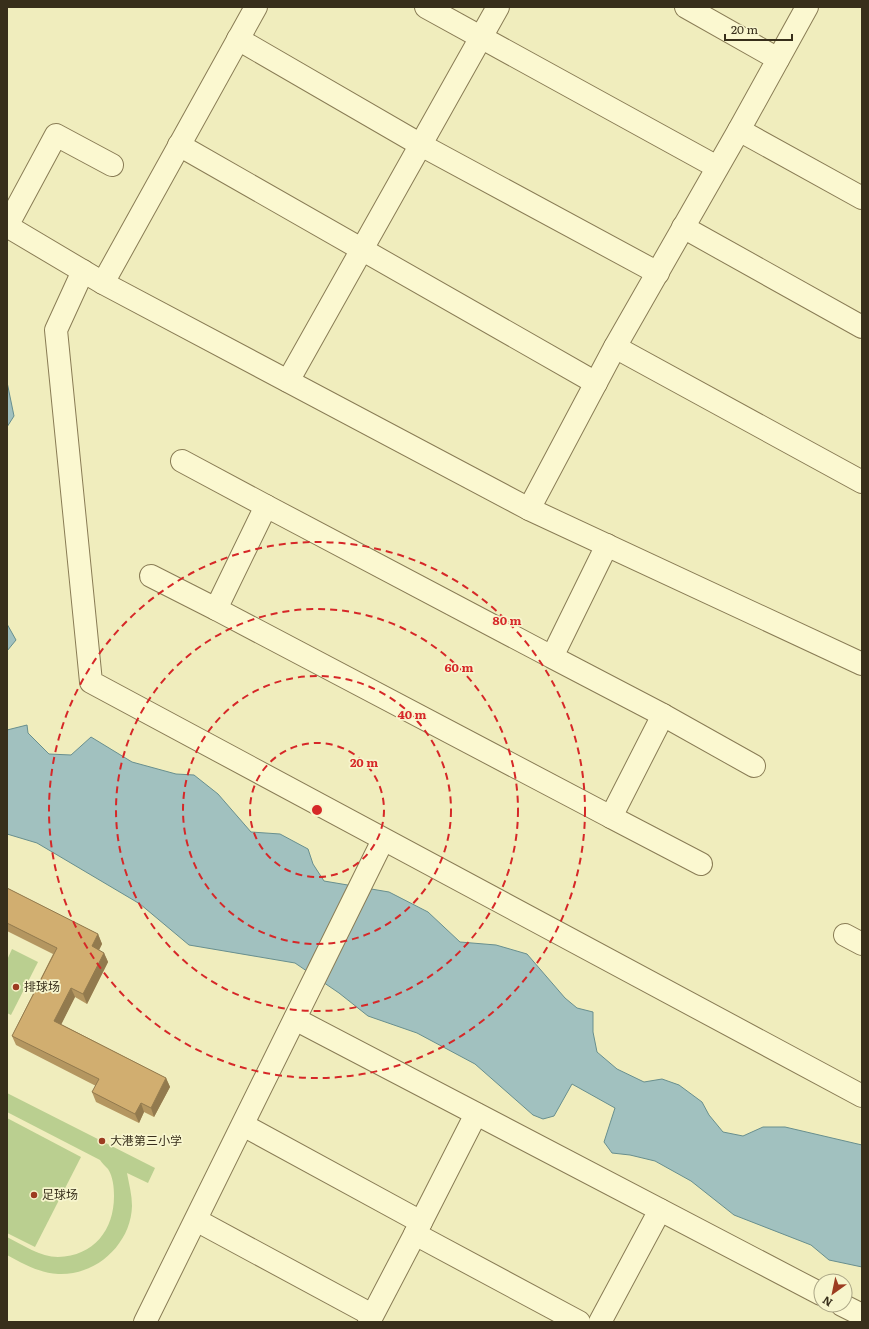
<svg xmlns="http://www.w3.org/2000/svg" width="869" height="1329" viewBox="0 0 869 1329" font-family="Literata,'Noto Sans SC',serif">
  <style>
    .green { fill: #bacf90 }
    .water { fill: #a1c1bf; stroke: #688f8e }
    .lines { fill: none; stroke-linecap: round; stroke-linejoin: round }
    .minor-casing { stroke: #897c55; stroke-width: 24 }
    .minor { stroke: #fbf8d0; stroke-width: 22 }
    .wall { fill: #b49660 }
    .shaded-wall { fill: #927a4e }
    .building { fill: #d1ae70; stroke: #927a4e }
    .ring { fill: none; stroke: #d62828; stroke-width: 2; stroke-dasharray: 7 5 }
    .poi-dot { fill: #9c3c21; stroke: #f7f5cd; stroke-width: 1.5 }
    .labels { text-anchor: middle; stroke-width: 3.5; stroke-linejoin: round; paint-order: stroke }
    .poi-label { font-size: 12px; fill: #382f1b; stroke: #f7f5cd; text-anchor: start }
    .centre { fill: #d62828; stroke: #f7f5cd; stroke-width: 2 }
    .ring-label { font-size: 12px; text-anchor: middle; font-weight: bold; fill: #d62828; stroke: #f7f5cd; stroke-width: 3.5; stroke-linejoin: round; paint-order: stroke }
  </style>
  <rect width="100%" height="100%" fill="#f0edbd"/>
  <g class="green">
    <path d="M12,949L38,962L11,1015L7,1013V960Z"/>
    <path d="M7,1093L155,1168L148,1183L127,1173C129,1184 132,1195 132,1206C131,1244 96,1276 58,1274C40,1273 23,1264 7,1255V1237C23,1245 40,1257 58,1257C94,1256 114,1230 114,1196C114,1187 113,1177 108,1169C105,1166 102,1163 100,1160L7,1112Z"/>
    <path d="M7,1118L81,1157L35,1247L7,1233Z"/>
  </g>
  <g class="water">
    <path d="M7,382L14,416L7,427Z"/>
    <path d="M7,624L16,640L7,651Z"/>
    <path d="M27,725L28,733L49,754L71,755L91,737L132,762L176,774L194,775L218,794L251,832L280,834L308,849L313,864L324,881L389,892L428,912L460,942L496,945L527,954L565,998L577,1008L593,1012V1032L597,1052L617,1069L644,1082L662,1079L679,1085L702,1102L709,1115L723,1132L743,1136L763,1127H785L862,1145V1267L829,1260L811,1245L734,1215L691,1181L655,1161L630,1155L612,1153L604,1142L615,1108L572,1084L554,1116L543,1119L533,1115L475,1064L417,1033L368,1016L339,993L295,963L189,945L140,904L37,843L7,834V730Z"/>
  </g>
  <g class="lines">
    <g class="minor-casing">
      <g id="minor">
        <path d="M426,7L717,167"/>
        <path d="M686,7L778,59"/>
        <path d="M238,39L421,145L658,273"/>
        <path d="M739,130L862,198"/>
        <path d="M179,145L596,383"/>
        <path d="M112,165L56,135L7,226L103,283L529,509L862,664"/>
        <path d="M683,227L862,327"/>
        <path d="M83,271L56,330L91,682L862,1096"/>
        <path d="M103,283L256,7"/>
        <path d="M615,347L862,482"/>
        <path d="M288,381L498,7"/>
        <path d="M182,461L266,506"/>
        <path d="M529,509L615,347L739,130L807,7"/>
        <path d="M151,576L216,609"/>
        <path d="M552,657L266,506L216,609L611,817L663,715L552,657L607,545"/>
        <path d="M663,715L754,766"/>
        <path d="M611,817L701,864"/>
        <path d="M845,935L862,944"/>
        <path d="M295,1019L821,1294"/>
        <path d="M243,1125L421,1222"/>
        <path d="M196,1220L372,1315"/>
        <path d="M415,1234L579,1322"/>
        <path d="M842,1305L862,1315"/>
        <path d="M145,1322L383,840"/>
        <path d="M369,1322L415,1234L476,1114"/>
        <path d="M600,1322L660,1210"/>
      </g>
    </g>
    <use href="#minor" class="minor"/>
  </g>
  <path class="wall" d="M7,888L98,934L102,944L99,950L104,953L108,962L87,1004L75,997L61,1024L166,1078L170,1087L154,1117L144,1112L139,1123L96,1102L92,1092L96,1086L16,1045L12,1036L53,954L7,931Z"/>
  <g class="shaded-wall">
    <path d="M98,934L102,944L96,956L92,946Z"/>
    <path d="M104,953L108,962L87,1004L83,994Z"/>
    <path d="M71,988L75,997L58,1031L54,1021Z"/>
    <path d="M166,1078L170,1087L154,1117L151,1108Z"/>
    <path d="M141,1103L144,1112L139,1123L135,1114Z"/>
  </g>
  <path class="building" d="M7,888L98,934L92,946L104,953L83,994L71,988L54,1021L166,1078L151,1108L141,1103L135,1114L92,1092L99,1079L12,1036L57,948L7,923Z"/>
  <g class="ring">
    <circle cx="317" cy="810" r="67"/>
    <circle cx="317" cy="810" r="134"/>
    <circle cx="317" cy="810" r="201"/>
    <circle cx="317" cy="810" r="268"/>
  </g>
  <g class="poi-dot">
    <circle cx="16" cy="987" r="4"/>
    <circle cx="102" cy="1141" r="4"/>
    <circle cx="34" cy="1195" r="4"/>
  </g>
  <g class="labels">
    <g class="poi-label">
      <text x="24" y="991">排球场</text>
      <text x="110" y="1145">大港第三小学</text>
      <text x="42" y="1199">足球场</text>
    </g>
  </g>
  <circle cx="317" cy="810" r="6" class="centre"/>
  <g class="ring-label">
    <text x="507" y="625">80 m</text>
    <text x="459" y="672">60 m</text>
    <text x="412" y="719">40 m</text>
    <text x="364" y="767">20 m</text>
  </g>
  <rect width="869" height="1329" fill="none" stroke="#382f1b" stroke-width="16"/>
  <g transform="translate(833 1293) rotate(213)"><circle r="19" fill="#f7f5cd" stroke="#aba686"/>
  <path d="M0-3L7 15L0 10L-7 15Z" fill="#9c3c21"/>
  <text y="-6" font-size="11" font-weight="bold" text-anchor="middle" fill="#382f1b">N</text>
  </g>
  <path d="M725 34v6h67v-6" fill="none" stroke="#382f1b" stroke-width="2"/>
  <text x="731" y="34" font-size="12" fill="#382f1b" stroke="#f7f5cd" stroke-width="3" paint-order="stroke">20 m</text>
</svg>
